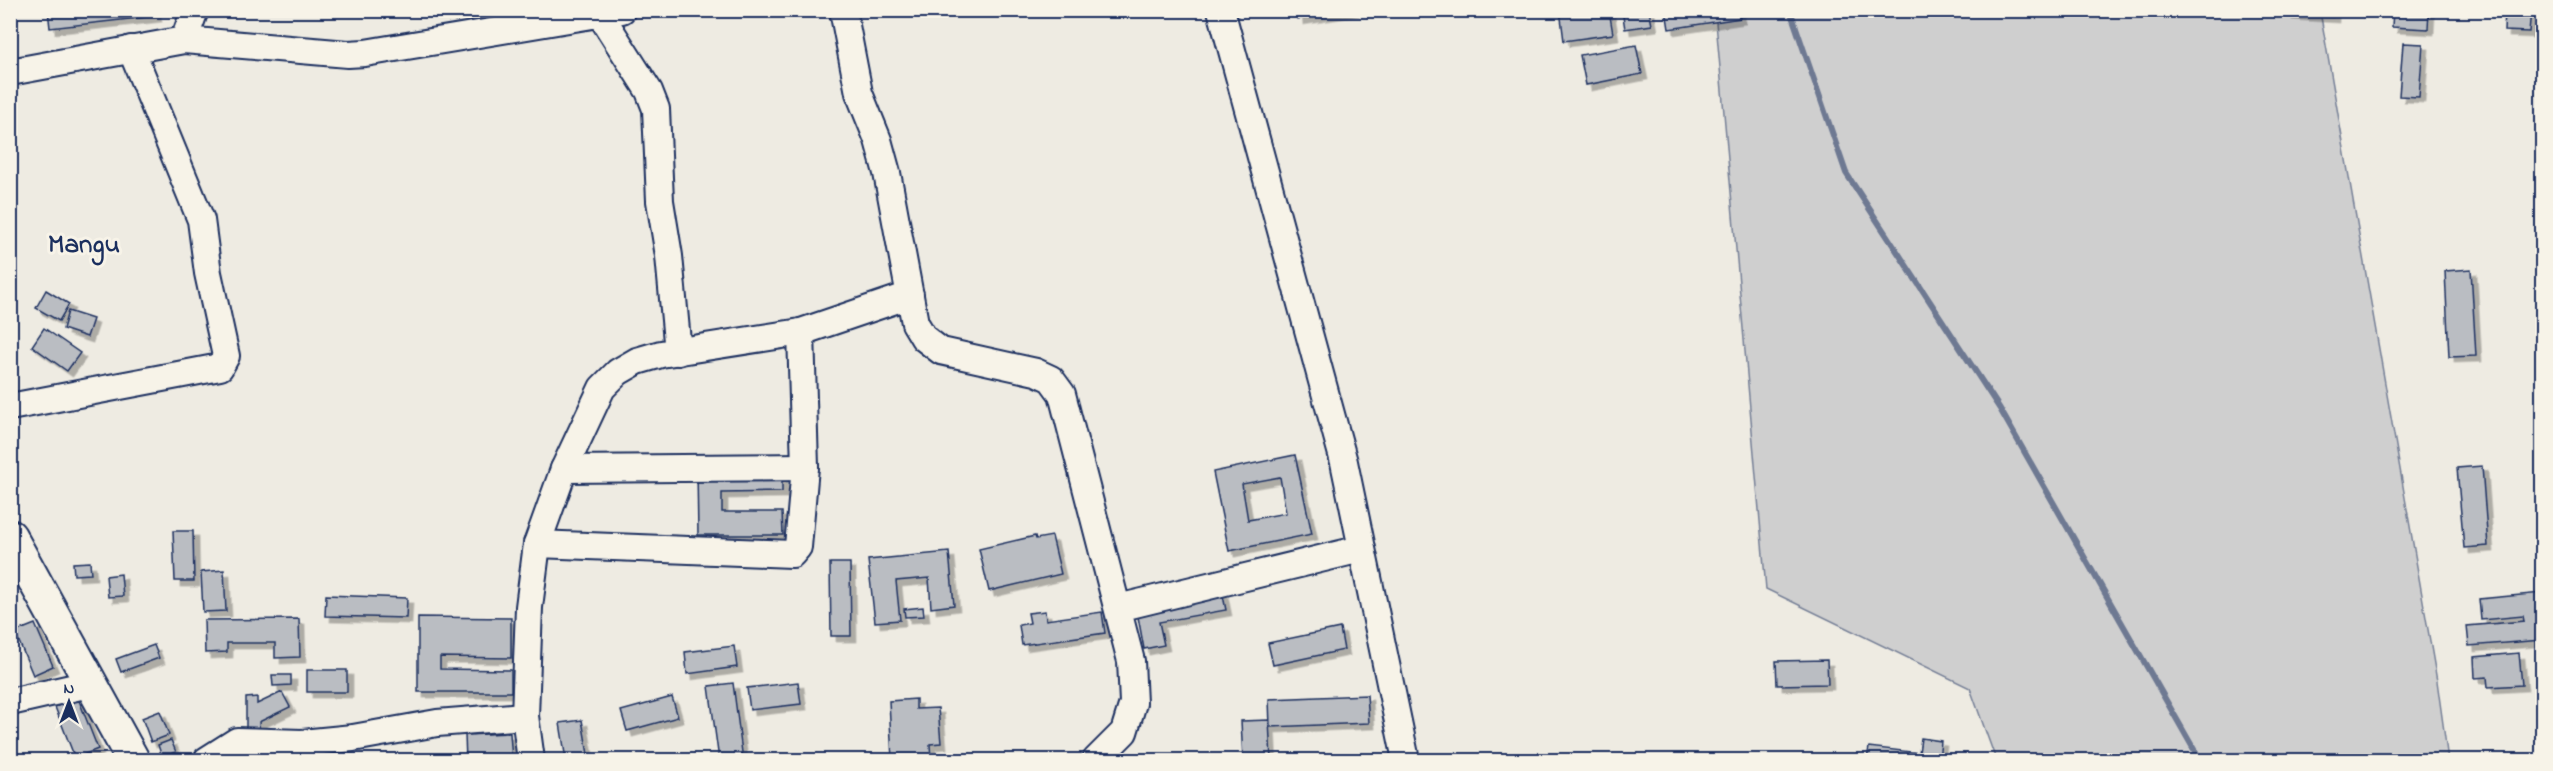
<svg xmlns="http://www.w3.org/2000/svg" width="2553" height="771" viewBox="0 0 2553 771" font-family="'Indie Flower',sans-serif">
  <style>
    .green { fill: #cfcfcf; stroke: #757f96; stroke-width: 1.5 }
    .lines { fill: none; stroke-linecap: round; stroke-linejoin: round }
    .stream { stroke: #6e7992; stroke-width: 6 }
    .building { fill: #babdc2; stroke: #1b2f5e; stroke-width: 1.5; fill-rule: evenodd; filter: url(#shadow) }
    .minor-casing { stroke: #1b2f5e; stroke-width: 30 }
    .tertiary-casing { stroke: #1b2f5e; stroke-width: 36 }
    .minor { stroke: #f7f3e8; stroke-width: 26 }
    .tertiary { stroke: #f7f3e8; stroke-width: 32 }
    .labels { text-anchor: middle; stroke-width: 6; stroke-linejoin: round; paint-order: stroke }
    .district-label { font-size: 27px; font-weight: bold; fill: #1b2f5e; stroke: #f7f3e8 }
  </style>
  <defs>
    <filter id="shadow"><feDropShadow dx="5.5" dy="5.5" stdDeviation="0" flood-color="#0004"/></filter>
  </defs>
  <rect width="100%" height="100%" fill="#eeebe2"/>
  <filter id="ink" filterUnits="userSpaceOnUse"><feTurbulence type="fractalNoise" baseFrequency=".0167" numOctaves="2"/><feDisplacementMap in="SourceGraphic" scale="12" xChannelSelector="R" yChannelSelector="G"/><feConvolveMatrix kernelMatrix="1 2 1 2 8 2 1 2 1" color-interpolation-filters="sRGB"/></filter>
  <g filter="url(#ink)">
    <path class="green" d="M1715,11H2320L2437,681L2448,760H1996L1970,688L1766,589Z"/>
    <g class="lines">
      <path class="stream" d="M1790,10L1846,173L2000,409L2200,760"/>
    </g>
    <g class="building">
      <path d="M48,10H155L156,16L50,28Z"/>
      <path d="M1297,10H1354L1298,19Z"/>
      <path d="M1560,10H1609L1613,34L1564,41Z"/>
      <path d="M1622,10H1649L1652,25L1625,29Z"/>
      <path d="M1666,10H1739L1740,18L1669,29Z"/>
      <path d="M2288,10H2333V17L2287,14Z"/>
      <path d="M2393,10H2429L2428,29L2392,27Z"/>
      <path d="M2505,10H2531L2529,32L2504,31Z"/>
      <path d="M2403,43L2423,44L2419,97L2399,96Z"/>
      <path d="M1636,45L1642,74L1586,85L1580,55Z"/>
      <path d="M2471,269L2476,356L2449,357L2445,271Z"/>
      <path d="M46,290L69,304L59,321L36,308Z"/>
      <path d="M68,311L93,319L87,337L63,329Z"/>
      <path d="M44,328L80,353L67,371L32,346Z"/>
      <path d="M1295,455L1312,534L1229,551L1213,472ZM1280,477L1286,513L1248,520L1242,484Z"/>
      <path d="M2482,466L2488,546L2464,548L2457,468Z"/>
      <path d="M782,468V492L722,493V512H782L783,535H698L697,469Z"/>
      <path d="M173,531H193L194,581H175Z"/>
      <path d="M1035,536L1036,539L1052,536L1061,574L989,591L979,549Z"/>
      <path d="M949,552L954,605L931,608L929,578L896,581L900,620L875,622L868,560Z"/>
      <path d="M90,562L91,574L74,575L73,563Z"/>
      <path d="M830,563H850L851,636H831Z"/>
      <path d="M224,570L226,611L203,612L201,572Z"/>
      <path d="M121,574L123,596L108,597L106,576Z"/>
      <path d="M1222,591L1226,610L1159,622L1164,645L1144,649L1136,606Z"/>
      <path d="M2542,593V640L2469,646L2467,626L2524,621L2523,616L2481,620L2479,599Z"/>
      <path d="M326,595L407,598L406,618L325,616Z"/>
      <path d="M923,607L924,616L905,617L904,609Z"/>
      <path d="M1045,611L1046,620L1102,612L1105,633L1022,645L1019,625L1030,623L1028,613Z"/>
      <path d="M418,617L511,618V658L440,657V669L511,670V692H418Z"/>
      <path d="M299,619L300,657L275,658V643H227V652L205,653L204,620Z"/>
      <path d="M35,624L53,666L33,675L15,632Z"/>
      <path d="M1340,628L1344,650L1273,665L1268,643Z"/>
      <path d="M154,645L159,658L121,672L116,659Z"/>
      <path d="M734,646L737,667L687,674L685,652Z"/>
      <path d="M2519,653L2522,685L2488,687L2487,677L2475,678L2474,657Z"/>
      <path d="M1827,660L1828,684L1777,685L1776,661Z"/>
      <rect x="307" y="670" width="40" height="22"/>
      <path d="M272,675H291V685L273,686Z"/>
      <path d="M798,682L801,704L750,710L747,688Z"/>
      <path d="M733,683L743,760H719L709,686Z"/>
      <path d="M282,692L290,707L259,722L260,735L246,736V698L257,697V704Z"/>
      <path d="M1367,695L1369,723L1270,727L1269,699Z"/>
      <path d="M672,697L678,717L627,731L621,711Z"/>
      <path d="M78,698L98,749L75,758L55,707Z"/>
      <path d="M916,699V709L938,708L941,743L930,744L931,760H892L889,701Z"/>
      <path d="M160,711L169,735L151,742L142,718Z"/>
      <path d="M582,720L589,760H566L560,723Z"/>
      <path d="M1269,720L1271,760H1243L1241,721Z"/>
      <path d="M510,733L512,760H466L465,735Z"/>
      <path d="M1921,738L1941,741L1939,760H1867L1869,747L1919,753Z"/>
      <path d="M171,740L176,752L162,757L158,745Z"/>
    </g>
    <g class="lines">
      <g class="minor-casing">
        <g id="minor">
          <path d="M843,10L859,93L878,140L887,173L915,323L924,338L941,351L1036,372L1051,379L1062,394L1131,661L1133,703L1124,732L1096,760"/>
          <path d="M1221,10L1344,462L1406,760"/>
          <path d="M600,14L649,91L656,109L660,201L669,256L678,352"/>
          <path d="M184,40L195,10"/>
          <path d="M10,72L184,40L348,54L365,53L622,10"/>
          <path d="M10,407L220,367L226,356L208,273L201,220L131,49"/>
          <path d="M564,469L805,467"/>
          <path d="M537,544L792,554L798,547L805,467L801,332"/>
          <path d="M1118,608L1361,549"/>
          <path d="M10,702L89,684"/>
          <path d="M207,760L237,741L302,743L353,738L437,723L525,716"/>
          <path d="M531,760L525,716L529,607L537,544L564,469L602,388L618,372L637,361L661,354L801,332L910,295"/>
        </g>
      </g>
      <g class="tertiary-casing">
        <path id="tertiary" d="M10,536L133,760"/>
      </g>
      <use href="#minor" class="minor"/>
      <use href="#tertiary" class="tertiary"/>
    </g>
  </g>
  <g class="labels">
    <g class="district-label">
      <text x="84" y="252">Mangu</text>
    </g>
  </g>
  <rect width="2553" height="771" fill="none" stroke="#f7f3e8" stroke-width="36"/>
  <rect x="18" y="18" width="2517" height="735" fill="none" stroke="#1b2f5e" stroke-width="2" filter="url(#ink)"/>
  <g transform="translate(69 702)" stroke="#f7f3e8" stroke-width="4.5" paint-order="stroke">
  <path d="M0-4.5L10 22L0 15L-10 22Z" fill="#1b2f5e"/>
  <text y="-9" font-size="16" font-weight="bold" text-anchor="middle" fill="#1b2f5e">N</text>
  </g>
</svg>
